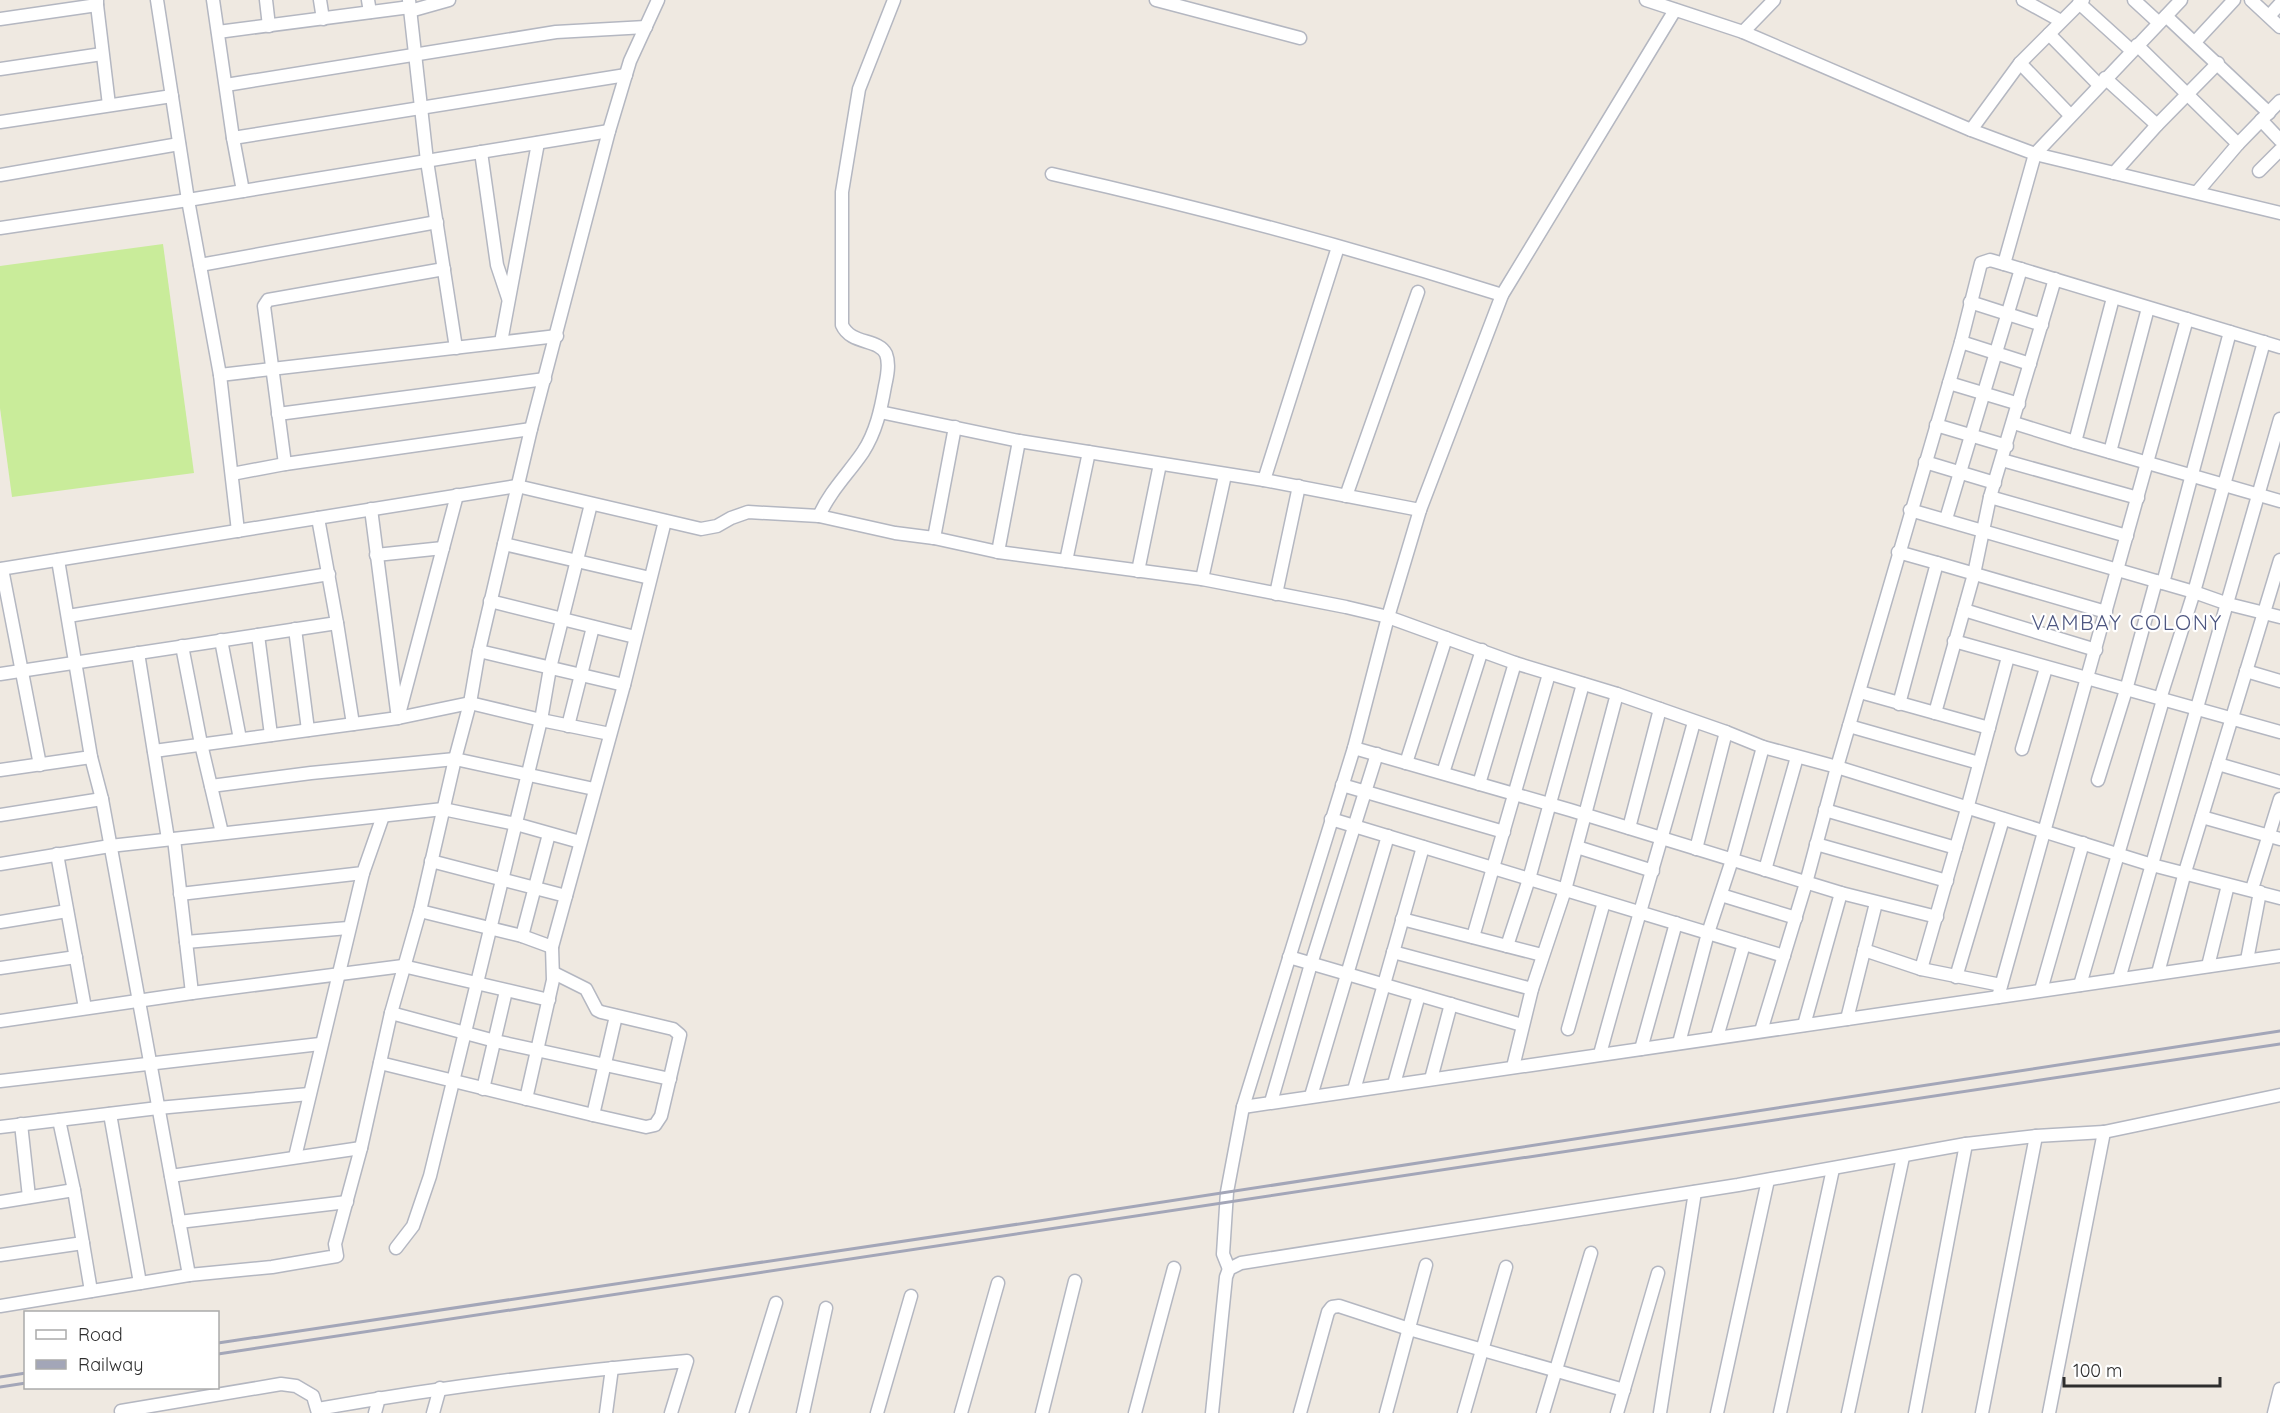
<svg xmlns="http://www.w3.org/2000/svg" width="2280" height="1413" viewBox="0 0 2280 1413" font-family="Quicksand,sans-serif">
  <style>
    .pitch { fill: #c9ec9a }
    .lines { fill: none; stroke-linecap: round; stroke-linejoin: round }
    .minor-casing { stroke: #b4b7c1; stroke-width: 15 }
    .minor { stroke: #fff; stroke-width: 12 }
    .rail { stroke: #a3a6b8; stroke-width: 3 }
    .labels { text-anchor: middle; stroke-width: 4.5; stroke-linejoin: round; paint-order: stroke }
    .neighbourhood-label { font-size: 21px; letter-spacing: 1.5px; fill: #4d5680; stroke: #fff }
  </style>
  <rect width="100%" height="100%" fill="#efe9e1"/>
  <path class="pitch" d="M163,244L194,473L12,497L0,408V266Z"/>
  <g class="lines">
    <g class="minor-casing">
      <g id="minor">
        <path d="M157,0L188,200L220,375L238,531"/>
        <path d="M213,0L233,138L243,191"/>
        <path d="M266,0L269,26"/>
        <path d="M320,0L323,19"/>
        <path d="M368,0L370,12"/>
        <path d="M409,0L427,161L456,348"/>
        <path d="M1156,0L1300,38"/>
        <path d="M1646,0L1743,32L1971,130L2035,154L2280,213"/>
        <path d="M2023,0L2061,21"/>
        <path d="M2134,0L2159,23"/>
        <path d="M2251,0L2280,27"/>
        <path d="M2079,3L2132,51"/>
        <path d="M97,5L109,105"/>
        <path d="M410,11L449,0"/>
        <path d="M2166,16L2269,113"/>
        <path d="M2269,16L2280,4"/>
        <path d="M0,19L97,5V0"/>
        <path d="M218,32L410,7"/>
        <path d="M1743,32L1774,0"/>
        <path d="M2049,34L2099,85"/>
        <path d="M2195,42L2234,0"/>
        <path d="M2137,45L2238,144"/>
        <path d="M2020,63L2070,115"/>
        <path d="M0,69L102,54"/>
        <path d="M2105,78L2157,125"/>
        <path d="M226,85L556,32L646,27"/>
        <path d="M2261,120L2280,140"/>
        <path d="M0,122L172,96"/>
        <path d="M1971,130L2020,63L2083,0"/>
        <path d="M233,138L626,75"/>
        <path d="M481,152L497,265L508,298"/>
        <path d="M2259,171L2280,150"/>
        <path d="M2114,173L2157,125L2218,63"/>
        <path d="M1052,174C1203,208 1353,248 1502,295"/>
        <path d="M0,175L179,144"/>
        <path d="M2198,191L2238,144L2280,101"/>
        <path d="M0,228L188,200L609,131"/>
        <path d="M2004,264L2035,154L2181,0"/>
        <path d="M200,265L437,222"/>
        <path d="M444,269L268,300L264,306L285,464L531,429"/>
        <path d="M1970,302L2042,325"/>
        <path d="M501,342L538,143"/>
        <path d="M1961,342L2030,364"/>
        <path d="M220,375L557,336"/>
        <path d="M1949,383L2019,404"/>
        <path d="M880,412L1019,441L1264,480L1420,510"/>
        <path d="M278,414L545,379"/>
        <path d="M2014,423L2075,442L2280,501"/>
        <path d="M1936,425L2007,446"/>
        <path d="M2075,442L2113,298"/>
        <path d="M2110,452L2148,308"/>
        <path d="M2002,460L2138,498"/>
        <path d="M1925,462L1995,483"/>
        <path d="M232,474L285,464"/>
        <path d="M1264,480L1338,247"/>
        <path d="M1346,496L1418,292"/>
        <path d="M1990,497L2127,536"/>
        <path d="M371,509L397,711"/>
        <path d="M1910,510L2194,592L2228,604L2280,617"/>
        <path d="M819,516C830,491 848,474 863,452C876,432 881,409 885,386C887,377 890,364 886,354C878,338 851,345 842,325V192L859,89L894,0"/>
        <path d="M1946,519L2021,269"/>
        <path d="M934,538L955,427"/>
        <path d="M504,544L650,578"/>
        <path d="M998,552L1019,441"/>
        <path d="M1898,552L1937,563L1899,704"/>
        <path d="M376,555L443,548"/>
        <path d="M58,560L91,757L102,799L189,1275"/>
        <path d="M1066,561L1089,452"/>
        <path d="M1937,563L2106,612"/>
        <path d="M0,569L517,486L701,529L717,526L731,518L748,512L819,516L895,533L934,538L998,552L1202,579L1346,607L1388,617L1515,663L1617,694L1726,732L1763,747L1837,767L2152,865L2280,898"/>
        <path d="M2,569L40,765"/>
        <path d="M1138,571L1160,464"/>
        <path d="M1202,579L1225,475"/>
        <path d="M2163,583L2230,332"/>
        <path d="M1276,594L1299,486"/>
        <path d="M490,601L635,637"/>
        <path d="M1964,610L2096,650"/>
        <path d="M68,616L329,574"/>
        <path d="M337,623L353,724"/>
        <path d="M295,629L308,730"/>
        <path d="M258,635L271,735"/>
        <path d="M221,640L240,739"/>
        <path d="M1954,641L2280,732"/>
        <path d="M182,646L201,744L222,833"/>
        <path d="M479,651L624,685"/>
        <path d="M138,653L168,839"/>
        <path d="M2246,671L2280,681"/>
        <path d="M0,674L337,623L318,518"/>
        <path d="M1860,692L1989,728"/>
        <path d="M2160,699L2194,592L2264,342"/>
        <path d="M1935,713L1974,574L1990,497L2055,279"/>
        <path d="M398,718L457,495"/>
        <path d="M568,726L593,627"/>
        <path d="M1849,726L1979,763"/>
        <path d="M1354,748L1570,810L1841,893L1937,917"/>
        <path d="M2022,749L2046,668"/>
        <path d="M154,751L398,718L470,703L541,720L610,734"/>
        <path d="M1406,763L1446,638"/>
        <path d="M2218,764L2280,782"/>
        <path d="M0,770L91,757"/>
        <path d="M1443,773L1482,650"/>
        <path d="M2098,780L2126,690L2156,581"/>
        <path d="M1479,784L1515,663"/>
        <path d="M1342,785L1504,832"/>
        <path d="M211,786L311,773L455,759L594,789"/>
        <path d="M1825,810L1956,848"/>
        <path d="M0,815L102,799"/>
        <path d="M2202,817L2280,839"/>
        <path d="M1331,819L1784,956"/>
        <path d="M1629,828L1660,709"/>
        <path d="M174,839L192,993"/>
        <path d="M1816,844L1947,881"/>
        <path d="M1577,847L1653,871"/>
        <path d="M1696,849L1726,732"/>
        <path d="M57,854L85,1008"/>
        <path d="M431,861L566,896"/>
        <path d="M0,864L110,846L443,809L516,824L580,842"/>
        <path d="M1765,870L1797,757"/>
        <path d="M2252,889L2280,799"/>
        <path d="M180,894L363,873L383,816"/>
        <path d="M1721,895L1796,918"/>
        <path d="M420,911L522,936L552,947"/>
        <path d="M1402,919L1542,955"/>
        <path d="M0,922L67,911"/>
        <path d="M522,936L549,834"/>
        <path d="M1473,937L1549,674"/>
        <path d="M186,942L348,928"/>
        <path d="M1507,946L1529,879L1583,684"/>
        <path d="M1864,950L1921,969L2001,985"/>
        <path d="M1393,952L1532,989"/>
        <path d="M1289,957L1522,1025"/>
        <path d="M2247,960L2260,892"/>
        <path d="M2208,966L2228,885"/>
        <path d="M0,968L76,957"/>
        <path d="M1921,969L1967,809L2008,657"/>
        <path d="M2158,973L2185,872L2280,560"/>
        <path d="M1956,977L2003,819"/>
        <path d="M2119,979L2280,419"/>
        <path d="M2080,985L2163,700"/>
        <path d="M2041,990L2083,843"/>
        <path d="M1998,997L2187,319"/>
        <path d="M391,1013L495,1041L670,1079"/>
        <path d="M1847,1019L1876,903"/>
        <path d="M0,1021L192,993L403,966L549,1000"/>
        <path d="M1804,1025L1841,893"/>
        <path d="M1568,1029L1604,902"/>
        <path d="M1761,1031L1806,883L1837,767L1961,342L1981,263L1990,260L2004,264L2280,347"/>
        <path d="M1717,1037L1744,944"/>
        <path d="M1679,1043L1708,933L1732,860L1763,747"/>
        <path d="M1641,1049L1676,923"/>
        <path d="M1600,1054C1630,943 1664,833 1694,722"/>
        <path d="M380,1063L593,1115L646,1127L655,1125L661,1116L680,1035L673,1029L601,1012L597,1010L586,989L554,973"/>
        <path d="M1513,1067L1532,989L1565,890L1617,694"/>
        <path d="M1431,1079L1451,1004"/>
        <path d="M0,1081L320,1044"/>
        <path d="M1394,1084L1419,995"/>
        <path d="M483,1089L506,991"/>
        <path d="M1354,1090L1423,847"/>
        <path d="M1311,1096L1388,836"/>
        <path d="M526,1099L553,980L552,947L624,685L665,521"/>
        <path d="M1271,1102L1311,964L1377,754"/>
        <path d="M1243,1107L2280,956"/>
        <path d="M110,1114L140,1283"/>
        <path d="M593,1115L616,1016"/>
        <path d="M59,1120L74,1190"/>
        <path d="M21,1124L29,1197"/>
        <path d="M0,1127L158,1108L309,1094"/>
        <path d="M295,1157L363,873"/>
        <path d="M171,1176L361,1148"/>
        <path d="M0,1202L74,1190L91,1291"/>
        <path d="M179,1222L347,1202"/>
        <path d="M396,1248L413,1226L430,1176L541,720L550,668L591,504"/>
        <path d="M0,1255L83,1243"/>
        <path d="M1229,1269L1223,1254L1227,1192L1243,1107L1354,748L1388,617L1420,510L1502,295L1675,10"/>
        <path d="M0,1306L189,1275L272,1267L337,1256L335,1244L361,1148L391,1013L420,911L455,759L470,703L479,651L531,429L609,131L630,61L658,0"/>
        <path d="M318,1409C441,1387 563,1372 687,1361L671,1413"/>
        <path d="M121,1411L281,1384L296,1386L313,1396L318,1413"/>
        <path d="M375,1413L379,1398"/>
        <path d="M433,1413L440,1388"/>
        <path d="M606,1413L612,1368"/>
        <path d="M742,1413L776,1303"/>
        <path d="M803,1413L826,1308"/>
        <path d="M877,1413L911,1296"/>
        <path d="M961,1413L998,1283"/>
        <path d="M1042,1413L1075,1281"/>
        <path d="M1135,1413L1174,1268"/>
        <path d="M1212,1413L1226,1277L1229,1269L1241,1263L1738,1185L1966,1144L2036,1136L2104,1132L2280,1095"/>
        <path d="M1300,1413L1328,1312L1332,1307L1339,1306L1409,1329L1624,1390"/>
        <path d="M1386,1413L1426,1265"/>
        <path d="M1464,1413L1506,1267"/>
        <path d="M1543,1413L1591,1253"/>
        <path d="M1617,1413L1658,1273"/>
        <path d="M1660,1413L1695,1192"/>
        <path d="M1717,1413L1768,1180"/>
        <path d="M1780,1413L1833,1169"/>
        <path d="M1848,1413L1903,1157"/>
        <path d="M1915,1413L1966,1144"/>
        <path d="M1982,1413L2036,1136"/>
        <path d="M2049,1413L2104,1132"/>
        <path d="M2274,1413L2280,1389"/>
      </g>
    </g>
    <use href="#minor" class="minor"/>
    <g class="rail">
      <path d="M218,1343L1039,1221L2280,1031"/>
      <path d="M218,1354L2280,1044"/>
      <path d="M0,1377L26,1373"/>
      <path d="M0,1387L26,1383"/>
    </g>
  </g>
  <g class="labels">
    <g class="neighbourhood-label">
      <text x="2127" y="630">VAMBAY COLONY</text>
    </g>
  </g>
  <rect x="24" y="1311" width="195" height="78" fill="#ffffff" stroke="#ababab" stroke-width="1.5"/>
  <rect x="36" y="1330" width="30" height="9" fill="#ffffff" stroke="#ababab" stroke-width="1.5"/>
  <text x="78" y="1341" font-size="18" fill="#2e2e2e">Road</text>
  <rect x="36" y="1360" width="30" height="9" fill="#a3a6b8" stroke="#ababab" stroke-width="1.5"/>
  <text x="78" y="1371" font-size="18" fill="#2e2e2e">Railway</text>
  <path d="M2064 1377v9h156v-9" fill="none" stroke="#2e2e2e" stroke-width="3"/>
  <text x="2073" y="1377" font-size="18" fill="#2e2e2e" stroke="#ffffff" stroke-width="4.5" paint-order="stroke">100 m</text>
</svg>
